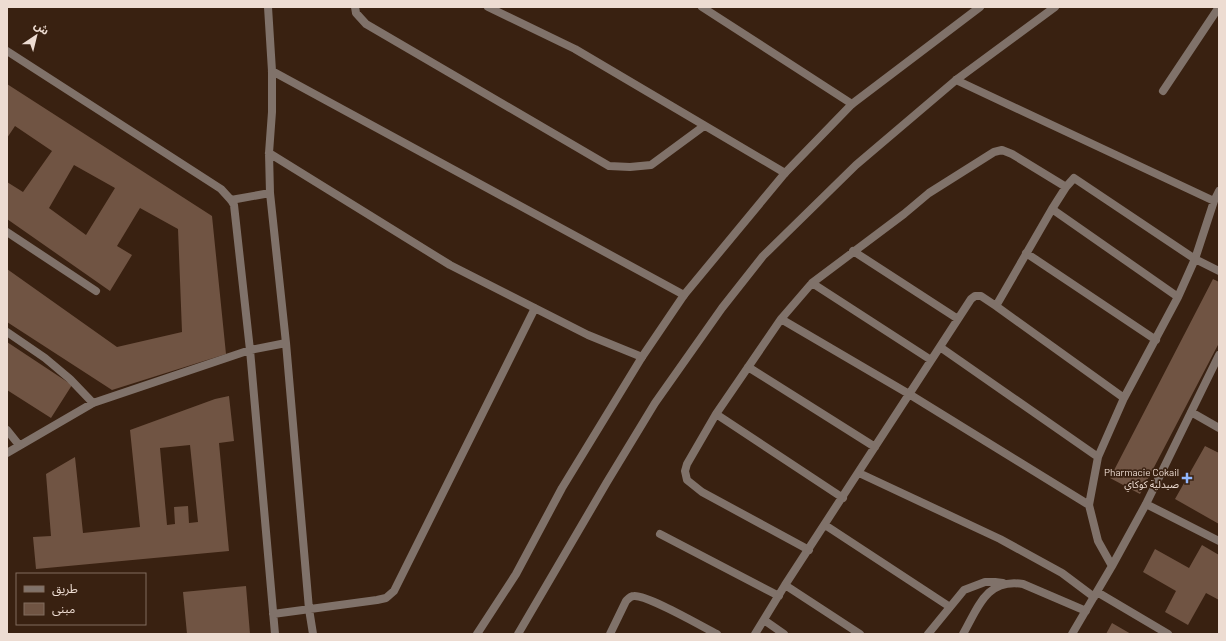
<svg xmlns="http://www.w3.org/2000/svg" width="1226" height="641" font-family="Barlow,'Noto Sans Arabic',sans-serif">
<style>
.building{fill:#705443;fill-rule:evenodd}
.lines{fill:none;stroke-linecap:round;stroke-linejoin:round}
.service{stroke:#80726a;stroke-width:8}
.minor{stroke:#80726a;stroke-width:8}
.tertiary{stroke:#80726a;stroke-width:8}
.poi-dot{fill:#92b7fd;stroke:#392111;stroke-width:1.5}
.labels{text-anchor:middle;stroke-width:3.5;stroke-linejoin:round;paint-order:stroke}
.poi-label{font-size:10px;fill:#eddcd2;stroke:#392111;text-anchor:end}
</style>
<rect width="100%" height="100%" fill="#392111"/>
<path class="building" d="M7 84 212 216 226 354 112 390 7 322V269L117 347 182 332 178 229 140 208 117 246 132 255 110 291 7 219V182L23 192 52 151 15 126 7 138ZM74 165 115 188 86 235 49 208Z
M1213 279 1219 282V343L1140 494 1110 478Z
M7 342 72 385 51 418 7 390Z
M229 396 234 441 219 443 229 551 36 569 33 537 51 536 46 474 75 457 83 533 140 527 130 430 215 399ZM190 445 198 522 189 523 188 506 174 507 175 524 167 525 160 448Z
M1205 446 1219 453V524L1175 499Z
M1202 545 1219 555V600L1206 593 1188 625 1165 612 1176 591 1143 572 1155 549 1189 568Z
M246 586 250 634H187L183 592Z
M1112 623 1131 634H1106Z"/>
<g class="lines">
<path class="service" d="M1163 91 1219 7"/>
<path class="minor" d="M355 7 356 13 366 24 609 166 630 167 651 165 704 126
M488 7 575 49 785 173
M702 7 852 104
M7 51 221 189 231 200 234 205 250 350 275 634
M272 71 684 295
M956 80 1214 201 1219 191
M269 153 450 265 588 335 642 357
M270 193 286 343 309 609 313 634
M231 200 270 193 269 153 272 112V71L268 7
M1052 209 1178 297
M7 232 96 291
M853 251 958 319
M1026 253 1156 340
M812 283 931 360
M996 306 1052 209 1066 187 1074 178 1195 259 1219 271
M781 319 909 394 1089 505
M7 332 45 358 70 379 93 403
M940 347 1098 457
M748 367 875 447
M1191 412 1219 428
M716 414 843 498
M7 430 19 445
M7 453 93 403 250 350 286 343
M859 473 1000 539 1062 573 1094 597
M1146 504 1219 541
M825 525 950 607
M660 534 779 596
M809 550 702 492 687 480 685 471 687 464 716 414 781 319 812 283 904 214 929 193 994 152 1002 150 1012 154 1066 187
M1112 566 1098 541 1089 505 1098 457 1124 398 1178 297 1195 259 1214 201
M785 585 860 634
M1097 592 1168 634
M273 614 377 600 386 598 394 591 535 308
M764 620 784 634
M610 634 626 601C628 599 630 596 634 596 648 595 701 626 717 634
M755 634 785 585 958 319 971 299 975 296H981L996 306 1124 398
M928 634 964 590 985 582H995L1003 583
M963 634C978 608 986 578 1023 584L1086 611
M1072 634 1112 566 1146 504 1219 355"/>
<path class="tertiary" d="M477 634 516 574 562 488 642 357 684 295 785 173 852 104 980 7
M518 634 607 482 655 403 722 308 763 256 856 165 956 80 1055 7"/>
</g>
<path class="poi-dot" d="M1185 472h4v4h4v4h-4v4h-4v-4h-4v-4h4z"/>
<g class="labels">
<g class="poi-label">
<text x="1179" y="476">Pharmacie Cokail<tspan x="1179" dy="12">صيدلية كوكاي</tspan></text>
</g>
</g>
<rect width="1226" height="641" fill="none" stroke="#eddcd2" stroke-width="16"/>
<rect x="16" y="573" width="130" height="52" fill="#392111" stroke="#816c5e"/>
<rect x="24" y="586" width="20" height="6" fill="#80726a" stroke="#816c5e"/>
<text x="52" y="593" font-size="12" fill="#eddcd2">طريق</text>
<rect x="24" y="603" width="20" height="12" fill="#705443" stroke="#816c5e"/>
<text x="52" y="613" font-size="12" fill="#eddcd2">مبنى</text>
<g transform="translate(36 36) rotate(35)" stroke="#392111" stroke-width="3" paint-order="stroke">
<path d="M0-3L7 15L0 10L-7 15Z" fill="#eddcd2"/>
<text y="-6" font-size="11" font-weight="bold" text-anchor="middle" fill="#eddcd2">ش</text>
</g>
</svg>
